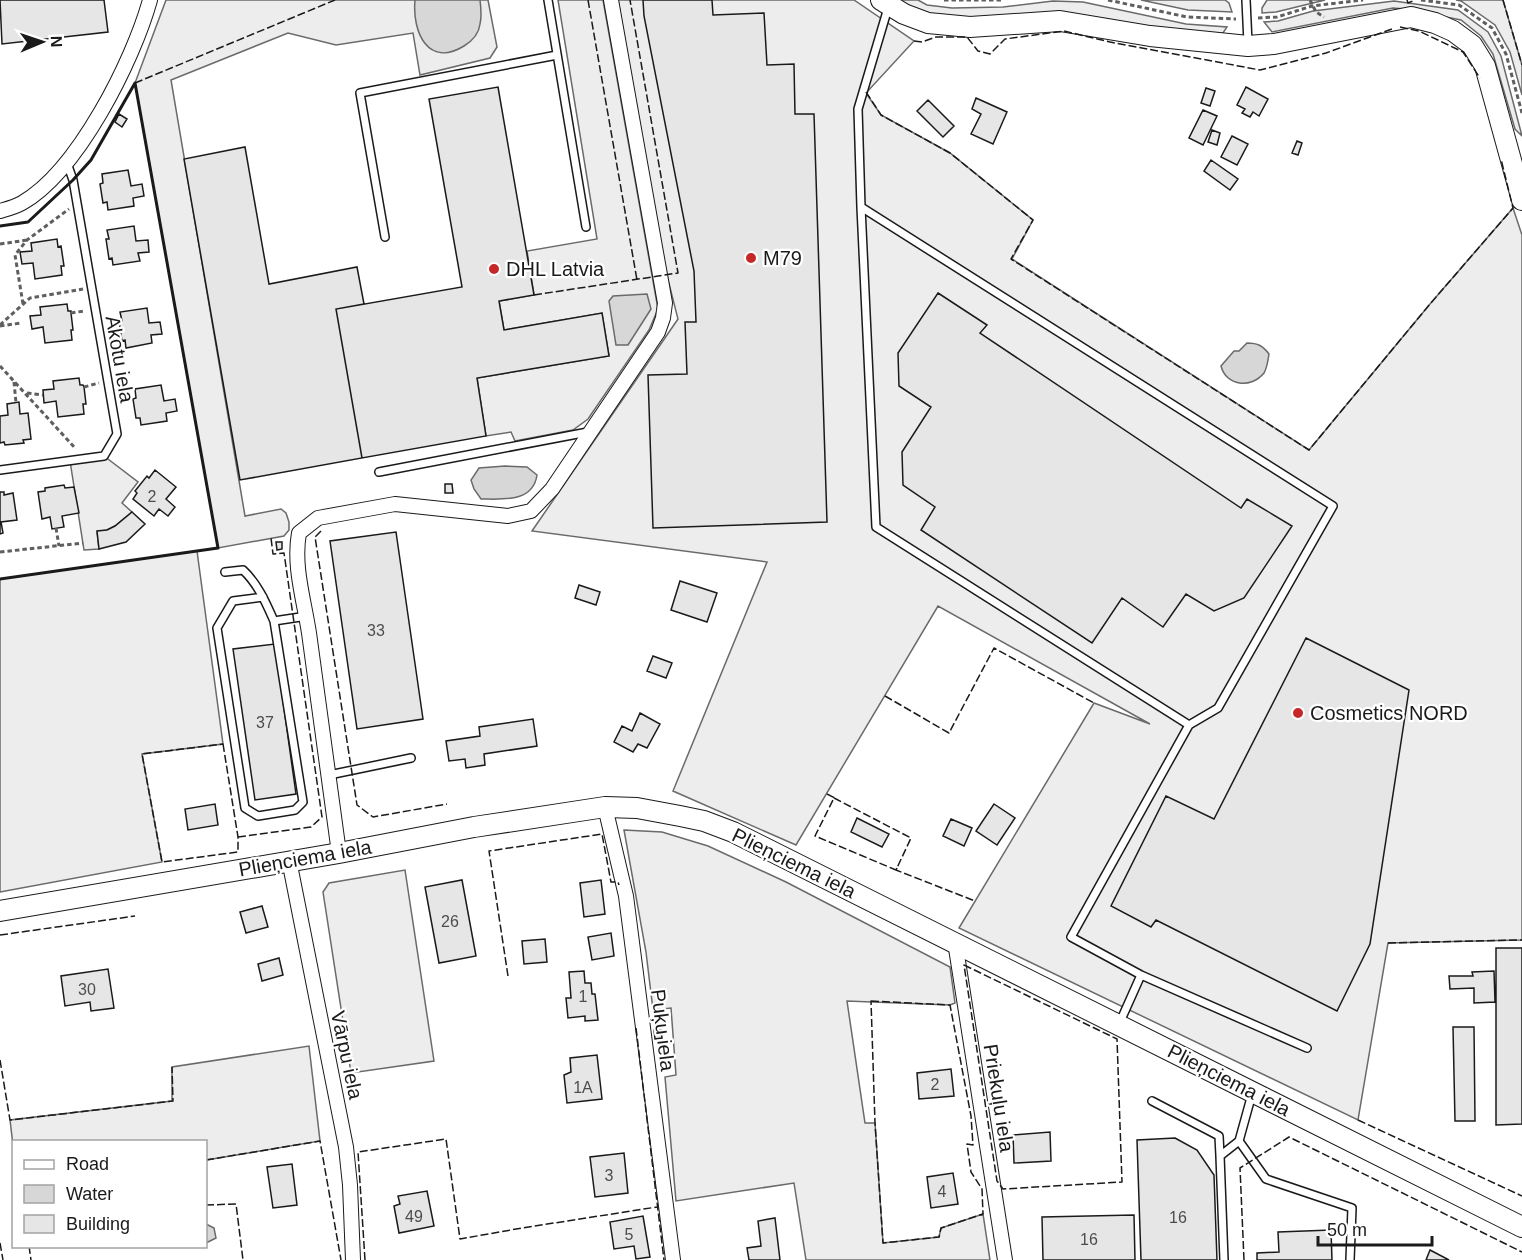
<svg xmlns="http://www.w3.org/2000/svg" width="1522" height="1260" font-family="Arial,sans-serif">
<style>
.built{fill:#ededed;stroke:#6a6a6a;stroke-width:1.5}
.water{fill:#d7d7d7;stroke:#6a6a6a;stroke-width:1.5}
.building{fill:#e6e6e6;stroke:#1a1a1a;stroke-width:1.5}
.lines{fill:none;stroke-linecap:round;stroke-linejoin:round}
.lane-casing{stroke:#1a1a1a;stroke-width:10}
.street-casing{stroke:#1a1a1a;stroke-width:16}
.secondary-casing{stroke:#1a1a1a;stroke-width:22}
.path{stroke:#5f5f5f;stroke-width:3;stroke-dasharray:4.5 3;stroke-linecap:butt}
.lane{stroke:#fff;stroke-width:7}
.street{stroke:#fff;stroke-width:14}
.secondary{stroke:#fff;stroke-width:20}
.fence{stroke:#1a1a1a;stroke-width:1.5;stroke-dasharray:8 3;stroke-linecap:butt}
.wall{stroke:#1a1a1a;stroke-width:3}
.poi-dot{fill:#c62828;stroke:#fff;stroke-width:2}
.labels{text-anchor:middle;stroke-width:4.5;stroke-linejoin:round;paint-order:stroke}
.number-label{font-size:16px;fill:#4d4d4d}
.poi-label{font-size:20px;fill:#1a1a1a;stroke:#fff;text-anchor:start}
.street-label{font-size:20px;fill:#1a1a1a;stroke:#fff}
</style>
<rect width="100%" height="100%" fill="#fff"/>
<path class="built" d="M166 0H488L497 47 490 58 420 75 413 33 336 45 288 33 171 80 245 516 281 509 286 513 289 522V530L284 536 218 548 135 83Z
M558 0H603L658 309 649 330 588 419 573 430 515 441 511 432 486 436 477 378 609 356 602 313 504 330 499 301 534 295 527 251 597 239Z
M618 0H854L914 41 866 93 881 115 950 153 1033 220 1012 259 1309 450 1430 304 1513 208 1522 235V940L1388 943 1358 1120 959 928 1094 703 1150 724 938 606 796 845 673 791 767 562 532 531 678 319 661 252Z
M894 0H918L927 5 952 8 1003 7 1053 1 1083 2 1186 24 1227 27 1221 36 988 20 934 18Z
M1141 0H1225L1229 3 1232 12 1188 10Z
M1267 0H1325L1276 12 1262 13V8Z
M1456 0H1503L1522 65V95L1510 52 1495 25 1461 1Z
M1394 1 1458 10 1488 32 1501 56 1522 136 1515 129 1493 54 1481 36 1461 20 1405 9 1393 8 1272 32 1264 22 1278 21 1313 11Z
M104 456 138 482 122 503 132 512 115 526 107 530 97 532 99 549 84 550 70 461Z
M197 551 223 744 142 754 162 862 0 892V579Z
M624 830 662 832 708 846 786 882 950 967 955 1003 950 1005 847 1001 865 1123H875L883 1243 939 1237 941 1228 983 1214 990 1260H806L794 1183 676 1201 665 1077 676 1075 671 1008 653 1010 646 952Z
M405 870 434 1061 351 1073 323 892 329 883Z
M309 1046 320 1141 206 1160V1142H14L13 1145 10 1120 172 1101V1067Z"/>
<path class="water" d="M415 0H480C481 8 482 16 480 24 479 34 472 41 464 46 428 68 412 32 415 0Z
M647 294 651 309 628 345H616L609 301 613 296Z
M1247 343C1258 343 1263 346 1269 354 1268 361 1267 368 1264 373 1251 389 1226 386 1221 366L1234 351H1239Z
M505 466 527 467 537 475C533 503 502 499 481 499L474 489 471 480 479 468Z
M206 1224 214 1228 216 1238 206 1243Z"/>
<path class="building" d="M0 0H104L108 32 2 44Z
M643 0H712L713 15 764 13 767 65 794 64 795 114H814L827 522 653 528 648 375 687 374 685 322H696L694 271 644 16Z
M498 87 534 295 499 301 504 330 602 313 609 356 477 378 486 436 362 458 336 309 462 287 429 99Z
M1246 87 1268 99 1259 116 1253 112 1250 117 1242 113 1245 109 1237 105Z
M1206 88 1215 91 1210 106 1201 103Z
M976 98 1007 112 993 144 971 134 981 114 972 109Z
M928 100 954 126 943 137 917 111Z
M1203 110 1217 116 1203 145 1189 138Z
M119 114 127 119 122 127 115 122Z
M1212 130 1220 133 1217 145 1208 142Z
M1232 136 1248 144 1237 165 1221 157Z
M1297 141 1302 143 1298 155 1292 153Z
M245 147 269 284 357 267 364 304 336 309 362 458 240 480 184 159Z
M1211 160 1238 179 1230 190 1204 171Z
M128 170 131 186 142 184 144 196 133 198 134 206 108 210 107 202 103 203 100 184 103 183 102 174Z
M134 226 136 241 148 240 149 252 138 253 140 261 113 265 112 258 109 259 106 239H109L107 230Z
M57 239 58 247 61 246 64 266H61L62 275 35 279 33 263 22 264 20 252 32 251 31 243Z
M938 293 987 325 980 333 1241 508 1247 499 1292 526 1244 598 1214 611 1186 594 1163 627 1122 598 1092 643 921 530 935 507 903 485 902 452 931 407 899 386 898 353Z
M67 304 68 311H71V313L73 330H71L72 340 45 343 43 327 32 329 30 316 41 315 40 307Z
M147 308 149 323 160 322 162 334 151 335 152 343 126 348 125 340 122 341 119 321H122L120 312Z
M79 378 80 385H83L84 387 86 404H83L84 414 58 417 56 401 44 403 43 390 54 389 53 381Z
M161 385 164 401 175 399 177 411 166 413 167 421 141 425 140 418H136L133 399 136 398 135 389Z
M19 402 20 414 28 413 31 439 23 440 24 443 5 445 4 442 0 443V416L8 415 7 404Z
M155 470 176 487 166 499 175 507 168 516 159 509 154 516 133 499 137 493 135 491 147 476 149 478Z
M445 484H452L453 493H445Z
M64 485 65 488 74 487 79 513 62 516 64 527 52 529 50 517 42 519 38 492 45 491V488Z
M0 492H4V495L13 493 17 520 1 522 3 533 0 534Z
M132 512 145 524 126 542 99 549 97 531 107 530 115 526Z
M396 532 423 719 357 729 330 541Z
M276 542H282V549L277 550Z
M680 581 717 593 707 622 671 610Z
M579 585 600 592 596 605 575 598Z
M1306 638 1409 690 1370 944 1337 1011 1156 920 1151 927 1111 906 1166 796 1214 819Z
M275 644 296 794 255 800 233 649Z
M653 656 672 663 666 678 647 671Z
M640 713 660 724 647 748 638 744 633 752 614 742 622 726 632 731Z
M533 719 537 746 484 754 485 765 466 768 465 759 449 761 446 741 480 736 479 727Z
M215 804 218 825 188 830 185 809Z
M994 804 1015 818 997 845 976 831Z
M857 818 889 834 882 847 851 832Z
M951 819 972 828 964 846 943 836Z
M462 880 476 956 439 963 425 887Z
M601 880 605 914 584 917 580 883Z
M262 906 268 927 246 933 240 912Z
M611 933 614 956 592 960 588 937Z
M545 939 547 962 524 964 522 941Z
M1496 948H1522V1124L1496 1125Z
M279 958 283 975 262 981 258 964Z
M108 969 114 1008 91 1011 90 1002 65 1006 61 976Z
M584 971 585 983H591L592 994H595L598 1020 585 1021V1016L568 1018 566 998H571L569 972Z
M1494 971 1495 1002 1474 1003V988L1450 989 1449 976H1473L1472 972Z
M1453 1027H1474L1475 1121H1455Z
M654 1030H661L662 1038 655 1039Z
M597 1055 602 1099 567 1103 564 1075 571 1072 570 1058Z
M951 1069 954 1096 919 1099 917 1073Z
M1050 1132 1051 1161 1014 1163 1013 1135Z
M1175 1138 1197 1150 1214 1175 1217 1260H1141L1137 1140Z
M624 1153 628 1193 595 1197 590 1157Z
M292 1164 297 1205 273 1208 267 1167Z
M953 1173 958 1204 931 1208 927 1177Z
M427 1191 434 1226 399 1233 394 1206 400 1204 398 1196Z
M1134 1215 1135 1260H1043L1042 1217Z
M643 1216 650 1257 636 1259 634 1246 614 1249 610 1222Z
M775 1218 780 1260H749L747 1248 761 1246 758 1221Z
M1331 1230 1332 1260H1257V1253L1279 1252 1278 1232Z
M1430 1250 1449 1260H1426Z"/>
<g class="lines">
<g class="lane-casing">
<path id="lane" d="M548 0 586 227
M1246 0 1248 43
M861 207 858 109 888 8
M385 237 360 93 557 55
M0 470 104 456 117 434 73 180 67 163
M379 472 588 432
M225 572 243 570C258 584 266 603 274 621L307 616
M263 597 233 601 217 628 245 808 258 816 295 810 303 802 274 621
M1189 725 876 527 861 207 1333 506 1218 708 1189 725 1071 937 1141 975 1307 1048
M329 775 411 758
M1120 1022 1141 975
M1252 1094 1239 1141 1266 1179 1352 1208 1350 1260
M1152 1101 1219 1136 1220 1156 1239 1141
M1220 1156 1224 1260"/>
</g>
<g class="street-casing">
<path id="street" d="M0 211C7 209 15 207 22 203 78 171 133 61 150 0
M605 807 626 896 673 1260
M339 853C329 780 319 706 309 633 304 600 293 566 299 533L318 518 395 504 508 516 531 511 552 489 658 332 663 318 665 303 611 0
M289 860 346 1147 350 1185 353 1260
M955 942 1005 1260"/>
</g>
<g class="secondary-casing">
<path id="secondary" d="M881 0 904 14 928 23 970 27 1060 21 1150 36 1248 46 1274 44 1411 17 1435 23 1453 31 1472 45 1485 66 1522 200
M0 911 339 853 474 827 605 807 637 808 680 816 704 821 733 832 1522 1227"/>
</g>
<path class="path" d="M944 0H1003
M1108 0 1187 17 1236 19
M1310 0 1316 12 1324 17
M1421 0 1459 5 1492 28 1506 54 1522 113
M1258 18 1277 17 1312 6 1363 0
M0 244 27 240
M23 304 15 255 27 240 69 209
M71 313 84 311
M0 325 30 298 83 289
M0 326 21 323
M0 366 76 449
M14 382 16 403
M84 387 99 383
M27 393 43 395
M56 528 59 546
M0 552 83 543"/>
<use href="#lane" class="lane"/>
<use href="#street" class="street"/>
<use href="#secondary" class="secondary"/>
<path class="fence" d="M588 0 637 280
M1407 0 1408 3 1415 0
M1503 0 1522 65
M1400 27 1419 31 1463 52 1480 78
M914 41 922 42 936 37H967L978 51 990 54 1005 39 1064 31 1110 42 1260 70 1326 53 1392 29
M135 83 335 0
M866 92 881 115 950 153 1033 220 1011 259 1309 450 1430 304 1513 208 1501 159
M534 295 678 273 630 0
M321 531 315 537 357 805 373 817 447 804
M885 696 949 733 994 648 1094 703
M223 744 238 837V852L162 862 142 754Z
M827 794 837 799
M834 798 911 838 896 870 815 836Z
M238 837 311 827 322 817 284 553 273 554 271 538
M897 868 896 870 975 901
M0 935 135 916
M1388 943 1522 940
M964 965 1117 1039 1122 1182 1003 1189 997 1181Z
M508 976 489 851 602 834 611 882H618L619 885
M871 1001 950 1005 971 1116 973 1145 967 1144 971 1172 982 1189 983 1214 941 1228 939 1237 883 1243 875 1123Z
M636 1028 664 1260
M0 1060 10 1120 173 1101 172 1067
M1358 1120 1522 1196
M206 1160 320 1141 341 1260
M206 1205 236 1204 243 1260
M0 1243 3 1260
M29 1246 31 1260
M365 1260 358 1152 446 1139 460 1239 522 1228 657 1207
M1244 1260 1240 1168 1289 1137 1522 1252"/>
<path class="wall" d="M0 226 28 222 73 180 91 160 135 83
M0 579 218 548 135 83"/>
</g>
<g class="poi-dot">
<circle cx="751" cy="258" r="6"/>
<circle cx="494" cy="269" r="6"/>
<circle cx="1298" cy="713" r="6"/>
</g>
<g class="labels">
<g class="number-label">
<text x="152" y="502">2</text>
<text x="376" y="636">33</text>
<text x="265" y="728">37</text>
<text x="450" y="927">26</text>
<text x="87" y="995">30</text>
<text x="583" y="1002">1</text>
<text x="935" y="1090">2</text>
<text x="583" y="1093">1A</text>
<text x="609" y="1181">3</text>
<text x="942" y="1197">4</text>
<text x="414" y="1222">49</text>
<text x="1178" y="1223">16</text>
<text x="629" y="1240">5</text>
<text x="1089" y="1245">16</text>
</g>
<g class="poi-label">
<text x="763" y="265">M79</text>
<text x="506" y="276">DHL Latvia</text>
<text x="1310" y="720">Cosmetics NORD</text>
</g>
<g class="street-label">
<text transform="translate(120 359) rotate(80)" y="7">Akotu iela</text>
<text transform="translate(305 858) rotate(-10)" y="7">Plieņciema iela</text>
<text transform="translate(794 863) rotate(26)" y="7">Plieņciema iela</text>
<text transform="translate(663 1030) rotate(83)" y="7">Puķu iela</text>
<text transform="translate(347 1055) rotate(78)" y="7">Vārpu iela</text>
<text transform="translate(1229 1080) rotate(27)" y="7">Plieņciema iela</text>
<text transform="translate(999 1098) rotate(81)" y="7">Priekuļu iela</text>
</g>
</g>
<rect x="12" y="1140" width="195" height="108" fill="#ffffff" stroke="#a3a3a3" stroke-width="1.5"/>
<rect x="24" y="1160" width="30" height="9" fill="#ffffff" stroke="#a3a3a3" stroke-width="1.5"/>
<text x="66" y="1170" font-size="18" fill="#1a1a1a">Road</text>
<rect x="24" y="1185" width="30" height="18" fill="#d7d7d7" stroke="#a3a3a3" stroke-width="1.5"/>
<text x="66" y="1200" font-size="18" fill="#1a1a1a">Water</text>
<rect x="24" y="1215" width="30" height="18" fill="#e6e6e6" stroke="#a3a3a3" stroke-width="1.5"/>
<text x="66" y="1230" font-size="18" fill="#1a1a1a">Building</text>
<g transform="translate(42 42) rotate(88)" stroke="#ffffff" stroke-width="4.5" paint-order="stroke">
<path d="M0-4.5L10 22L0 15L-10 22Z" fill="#1a1a1a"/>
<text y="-9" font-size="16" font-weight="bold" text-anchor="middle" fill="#1a1a1a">N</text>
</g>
<path d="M1318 1236v9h114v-9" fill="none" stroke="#1a1a1a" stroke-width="3"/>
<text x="1327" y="1236" font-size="18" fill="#1a1a1a" stroke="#ffffff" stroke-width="4.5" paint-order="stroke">50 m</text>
</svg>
